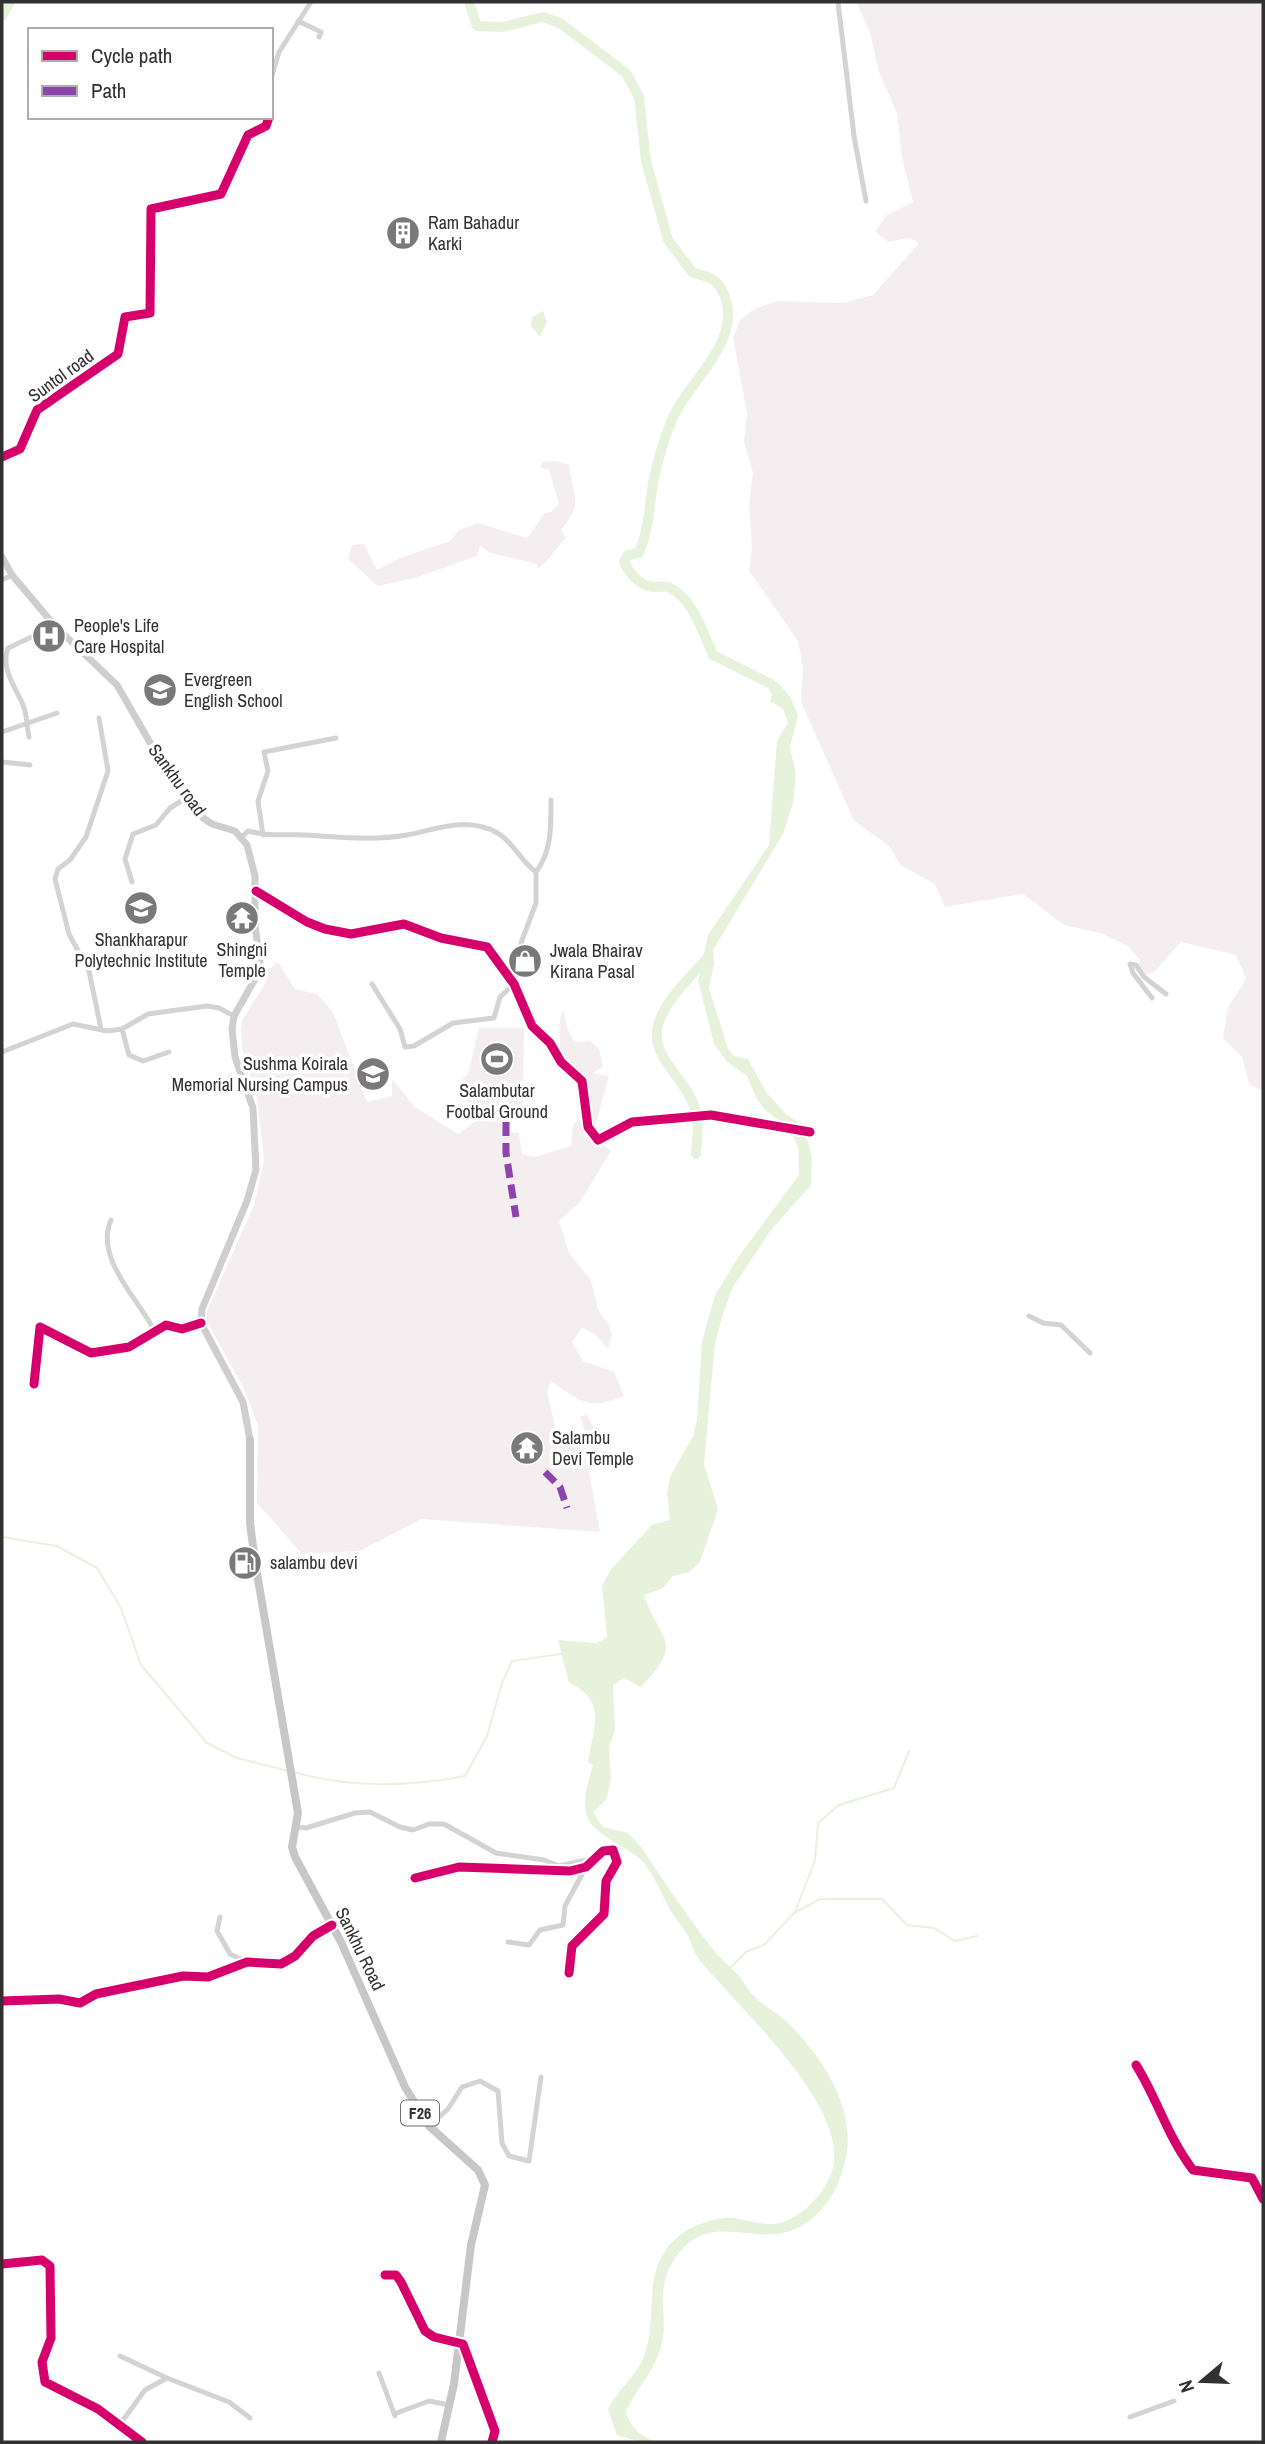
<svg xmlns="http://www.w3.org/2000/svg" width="1265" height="2444" font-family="'Archivo Narrow',sans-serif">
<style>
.green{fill:#f5eef1}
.water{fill:#e7f2dc}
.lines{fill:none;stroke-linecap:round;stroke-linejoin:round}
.stream{stroke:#e7f2dc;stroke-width:2}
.river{stroke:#e7f2dc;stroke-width:10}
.street{stroke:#d3d3d3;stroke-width:5}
.secondary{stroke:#cecece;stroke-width:7}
.primary{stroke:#c7c7c7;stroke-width:8}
.quiet{stroke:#8e44ad;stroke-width:7;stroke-dasharray:14 7;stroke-linecap:butt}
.cycleway-casing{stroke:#fff;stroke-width:13}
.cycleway{stroke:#d6006c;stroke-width:9}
.labels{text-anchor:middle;stroke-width:7;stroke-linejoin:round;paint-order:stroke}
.shield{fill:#fff;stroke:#6f6f6f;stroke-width:2}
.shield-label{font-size:16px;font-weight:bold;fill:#313131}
.poi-label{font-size:18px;fill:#313131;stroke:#fff;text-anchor:start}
.street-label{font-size:18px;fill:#313131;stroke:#fff}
</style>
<rect width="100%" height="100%" fill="#fff"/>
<path class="green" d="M856 2H1263V1091L1249 1084 1242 1057 1223 1038 1228 1007 1246 979 1236 955 1181 942 1155 971 1146 975 1139 964 1140 960 1128 946 1100 933 1064 925 1023 894 945 907 935 884 900 865 889 846 854 821 801 702 803 668 798 641 749 571 752 547 749 505 753 473 744 442 747 413 733 338 740 320 754 309 777 301 843 303 873 295 919 243 909 238 888 242 875 231 887 215 913 202 902 158 897 113 879 72 870 32Z
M556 461 569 465C573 498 584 502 561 530L566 538C555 548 550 561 537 569V564L490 553 480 546 477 556 415 578 378 586 348 559 352 545 364 544 377 570 400 558 450 541 459 530 478 523 527 538 545 513 551 512 559 504 549 470 540 467 543 462Z
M278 962 295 989 317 994 333 1012 367 1102 392 1096V1079L415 1107 458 1134 484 1115 502 1118 508 1132 519 1133 522 1154 535 1157 571 1146 573 1125 589 1111 584 1078 560 1050V1018L564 1010 567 1028 575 1042 590 1041 599 1049 603 1067 593 1073 609 1076 592 1137 611 1151 580 1202 559 1221 569 1253 591 1280 598 1310 609 1325 612 1335 608 1349 596 1335 582 1328 572 1342 583 1361 614 1372 624 1396C589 1410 581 1403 551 1381L547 1391 557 1435 576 1442 588 1441 580 1416 587 1415 595 1430 598 1448 587 1461 600 1532 422 1519 359 1551 302 1554 257 1503 258 1426 244 1389 206 1320 207 1311 254 1205 264 1160 257 1098 242 1049 241 1030 242 1020 265 984 268 970Z
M479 1028H524L523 1099 521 1111C504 1119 474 1111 461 1096L463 1078 468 1074Z"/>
<path class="water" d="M543 311 547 322 540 337 531 326 532 317Z
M777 681 791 698 798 716 790 747 796 774 793 803 783 834 713 950 714 964 709 988 728 1049 734 1056 748 1059 766 1092 785 1113 803 1126 812 1156 811 1185 771 1230 733 1287 723 1314 715 1344 704 1464 718 1509 700 1562 689 1572 673 1576 663 1588 644 1595C660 1642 686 1641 641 1687L624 1678 613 1685 615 1730 609 1747 611 1780 606 1800 593 1812 603 1827 628 1833 642 1848C665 1883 689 1919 715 1952 723 1961 733 1969 741 1978 746 1985 750 1993 757 1999 766 2007 777 2013 786 2021 823 2057 860 2112 844 2166 837 2191 826 2210 803 2225 757 2253 710 2204 674 2260 653 2293 670 2317 661 2347 654 2372 636 2389 626 2412 630 2428 645 2441 661 2442H641L617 2435 608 2410C617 2389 638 2376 645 2353 659 2312 639 2268 680 2235 692 2225 719 2216 735 2218 746 2220 759 2224 771 2224 797 2224 825 2194 832 2171 852 2107 734 2004 698 1958 693 1951 691 1942 687 1934 681 1925 674 1917 669 1908 660 1891 655 1877 643 1862 628 1846 593 1835 587 1816 582 1797 588 1783 593 1765L588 1762C593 1728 608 1700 569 1683L558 1640 597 1643 607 1637 602 1586 611 1569 653 1524 670 1520 667 1493 670 1477 693 1436 697 1420 702 1341 715 1295 739 1256 799 1175 798 1147 793 1136 788 1135 784 1125 764 1109 755 1095 747 1076 727 1062 714 1044 698 981 708 935 769 845 777 741 788 723 783 709 770 701Z"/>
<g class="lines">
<path class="stream" d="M2 1537 57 1546 97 1568 121 1608 141 1665 207 1743 237 1758 288 1771
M294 1772C348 1788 410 1787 465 1776L487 1736 502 1683 512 1661 561 1654
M795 1912 815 1860 818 1823 839 1805 894 1788 909 1751
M731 1967 747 1951 764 1945 794 1913 820 1899H882L907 1925 934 1928 955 1941 977 1936"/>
<path class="river" d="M469 2 477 26 503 27 543 17 560 23 626 73 639 97 646 161 668 240 693 273C708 276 716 278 723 292 746 341 686 382 671 422 664 439 654 472 652 490 649 513 648 531 639 553L628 555 624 562C629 573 639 585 652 587 657 587 664 586 668 587 693 597 703 633 713 655L771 684 781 698
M2 16 10 2
M696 1154C697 1137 700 1122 694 1106 686 1079 649 1056 658 1025 666 998 691 977 709 956"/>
<path class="street" d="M838 2 854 136 866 201
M298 21 321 32 319 37
M271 79 279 52 311 2
M2 457 20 449 37 410 118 354 125 317 150 313 151 209 221 194 248 135 266 126 269 117
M2 580 12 575
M99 718 108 771 86 837 70 860 58 869 55 879 69 934 89 971 101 1029
M2 732 57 713
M29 737C27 727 27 714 23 705 16 688 0 668 8 648L55 626
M2 762 30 765
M263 835 258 801 268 771 264 752 336 738
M242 837 248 831C273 837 282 834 306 835 340 837 373 841 407 835 434 830 458 819 486 828 511 835 517 858 536 872V903L521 943 514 984 500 997 494 1018 453 1023 414 1046 405 1047 400 1029 372 984
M536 872C552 851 551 825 551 800
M132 882 125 859 133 834 156 825 170 808 188 797
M256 891 307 922 325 929 351 934 404 924 441 938 487 947 514 984 532 1026 550 1043 561 1062 582 1081 588 1127 598 1140 632 1122 711 1115 810 1132
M1152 998 1133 973 1130 964 1136 965 1144 977 1166 994
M122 1029 129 1055 143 1061 169 1052
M2 1052 73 1024 107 1031 122 1029 148 1014 207 1006 219 1008 234 1016
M111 1220C94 1258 139 1300 154 1330
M1029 1316 1043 1323 1061 1325 1090 1353
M34 1384 40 1327 91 1353 129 1347 166 1325 182 1329 201 1323
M297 1827 306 1828 355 1813 370 1812 400 1827 413 1830 429 1824H444L496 1853 544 1860 559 1866 591 1859
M415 1878 459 1867 570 1871 586 1867 603 1851 613 1850 617 1862 606 1881 604 1914 572 1946 569 1973
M220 1917 217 1931 230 1954 247 1962
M508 1942 529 1945 540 1930 563 1925 565 1906 586 1867
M2 2001 59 1999 80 2003 96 1994 183 1976 208 1977 247 1962 281 1964 295 1956 313 1936 332 1925
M1136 2065C1158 2100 1167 2136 1193 2170L1252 2178 1263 2199
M429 2126 448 2109 462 2087 480 2081 498 2091 502 2143 509 2156 529 2161 541 2077
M385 2275H396L401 2282 425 2331 434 2337 463 2344 495 2431 492 2442
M120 2356 167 2378
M379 2373 395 2416
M394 2414 429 2401 449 2405
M1130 2417 1174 2401
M118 2427 145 2390 167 2378 229 2402 250 2418"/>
<path class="secondary" d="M2 557 12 575 55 626 117 685 160 760 203 818 212 824 235 831 247 845 255 876V926L260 962 255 979 234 1016 232 1029 235 1057 253 1108 256 1170 247 1201 202 1309 201 1323 243 1402 250 1440
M2 2264 42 2260 50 2266 51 2338 42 2362 45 2382 98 2409 142 2442"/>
<path class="primary" d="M250 1440V1523L255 1562 298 1813 292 1847 295 1857 341 1942 405 2087 429 2126 478 2170 485 2185 471 2245 454 2384 441 2442"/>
<path class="quiet" d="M506 1122V1153L516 1217
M545 1472 560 1487 567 1508"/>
<g class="cycleway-casing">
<path id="cycleway" d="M2 457 20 449 37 410 118 354 125 317 150 313 151 209 221 194 248 135 266 126 269 117
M256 891 307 922 325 929 351 934 404 924 441 938 487 947 514 984 532 1026 550 1043 561 1062 582 1081 588 1127 598 1140 632 1122 711 1115 810 1132
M34 1384 40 1327 91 1353 129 1347 166 1325 182 1329 201 1323
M415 1878 459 1867 570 1871 586 1867 603 1851 613 1850 617 1862 606 1881 604 1914 572 1946 569 1973
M2 2001 59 1999 80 2003 96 1994 183 1976 208 1977 247 1962 281 1964 295 1956 313 1936 332 1925
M1136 2065C1158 2100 1167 2136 1193 2170L1252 2178 1263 2199
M2 2264 42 2260 50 2266 51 2338 42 2362 45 2382 98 2409 142 2442
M385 2275H396L401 2282 425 2331 434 2337 463 2344 495 2431 492 2442"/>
</g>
<use href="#cycleway" class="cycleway"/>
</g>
<defs>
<g id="building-disc" transform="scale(1.75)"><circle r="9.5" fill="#797979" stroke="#fff"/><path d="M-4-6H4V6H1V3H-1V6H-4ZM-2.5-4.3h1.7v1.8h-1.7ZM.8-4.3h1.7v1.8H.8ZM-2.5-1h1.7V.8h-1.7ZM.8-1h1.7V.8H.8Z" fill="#fff"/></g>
<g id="hospital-disc" transform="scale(1.75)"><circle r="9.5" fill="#797979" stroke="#fff"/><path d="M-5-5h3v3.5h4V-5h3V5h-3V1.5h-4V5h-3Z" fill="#fff"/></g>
<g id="school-disc" transform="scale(1.75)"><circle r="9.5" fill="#797979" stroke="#fff"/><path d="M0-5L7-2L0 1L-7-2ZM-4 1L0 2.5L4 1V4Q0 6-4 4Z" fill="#fff"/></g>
<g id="university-disc" transform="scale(1.75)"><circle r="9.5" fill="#797979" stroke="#fff"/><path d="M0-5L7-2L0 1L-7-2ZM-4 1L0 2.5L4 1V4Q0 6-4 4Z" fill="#fff"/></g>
<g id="temple-disc" transform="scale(1.75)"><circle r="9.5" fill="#797979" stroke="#fff"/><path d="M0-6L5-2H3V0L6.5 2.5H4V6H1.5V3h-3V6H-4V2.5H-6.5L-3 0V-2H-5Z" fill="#fff"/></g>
<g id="shop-disc" transform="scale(1.75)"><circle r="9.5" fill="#797979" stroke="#fff"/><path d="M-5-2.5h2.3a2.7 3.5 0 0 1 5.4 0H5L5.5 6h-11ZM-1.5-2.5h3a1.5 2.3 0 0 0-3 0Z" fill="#fff"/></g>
<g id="stadium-disc" transform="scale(1.75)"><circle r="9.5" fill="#797979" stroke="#fff"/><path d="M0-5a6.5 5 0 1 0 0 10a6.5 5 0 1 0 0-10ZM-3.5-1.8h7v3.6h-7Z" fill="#fff"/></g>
<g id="fuel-disc" transform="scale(1.75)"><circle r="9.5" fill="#797979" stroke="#fff"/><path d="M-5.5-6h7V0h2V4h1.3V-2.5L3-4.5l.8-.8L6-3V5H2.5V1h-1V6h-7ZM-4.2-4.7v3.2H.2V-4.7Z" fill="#fff"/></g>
</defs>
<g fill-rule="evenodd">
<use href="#building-disc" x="403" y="233"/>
<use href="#hospital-disc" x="49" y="636"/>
<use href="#school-disc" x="160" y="690"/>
<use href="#university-disc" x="141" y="908"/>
<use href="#temple-disc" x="242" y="918"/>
<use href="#shop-disc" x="525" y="961"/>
<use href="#stadium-disc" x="497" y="1059"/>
<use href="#university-disc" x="373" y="1074"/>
<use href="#temple-disc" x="527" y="1448"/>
<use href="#fuel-disc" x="245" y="1563"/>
</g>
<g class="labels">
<rect class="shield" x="401" y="2100.5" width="38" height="25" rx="5"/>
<g class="shield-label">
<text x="420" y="2119">F26</text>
</g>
<g class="poi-label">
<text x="428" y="229">Ram Bahadur<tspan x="428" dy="21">Karki</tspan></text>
<text x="74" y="632">People's Life<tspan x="74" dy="21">Care Hospital</tspan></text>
<text x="184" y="686">Evergreen<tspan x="184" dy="21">English School</tspan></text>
<text x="141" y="946" text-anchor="middle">Shankharapur<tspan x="141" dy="21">Polytechnic Institute</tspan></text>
<text x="242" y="956" text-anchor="middle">Shingni<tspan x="242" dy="21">Temple</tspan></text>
<text x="550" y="957">Jwala Bhairav<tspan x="550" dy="21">Kirana Pasal</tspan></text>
<text x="348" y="1070" text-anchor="end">Sushma Koirala<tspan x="348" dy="21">Memorial Nursing Campus</tspan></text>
<text x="497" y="1097" text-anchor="middle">Salambutar<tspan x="497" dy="21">Footbal Ground</tspan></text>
<text x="552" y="1444">Salambu<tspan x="552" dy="21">Devi Temple</tspan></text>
<text x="270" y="1569">salambu devi</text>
</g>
<g class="street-label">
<text transform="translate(61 376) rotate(-36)" y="6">Suntol road</text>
<text transform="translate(177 780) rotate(54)" y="6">Sankhu road</text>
<text transform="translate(360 1949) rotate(64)" y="6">Sankhu Road</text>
</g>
</g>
<rect width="1265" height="2444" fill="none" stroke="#313131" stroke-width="7"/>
<rect x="28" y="28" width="245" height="91" fill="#ffffff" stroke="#adadad" stroke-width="2"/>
<rect x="42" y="51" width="35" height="10" fill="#d6006c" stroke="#adadad" stroke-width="2"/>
<text x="91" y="63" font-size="21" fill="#313131">Cycle path</text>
<rect x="42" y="86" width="35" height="10" fill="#8e44ad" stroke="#adadad" stroke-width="2"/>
<text x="91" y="98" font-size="21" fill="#313131">Path</text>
<g transform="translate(1202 2381) rotate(251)" stroke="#ffffff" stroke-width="5" paint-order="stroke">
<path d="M0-5L12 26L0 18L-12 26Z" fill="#313131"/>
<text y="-10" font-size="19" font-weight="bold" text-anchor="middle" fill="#313131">N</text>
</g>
</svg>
